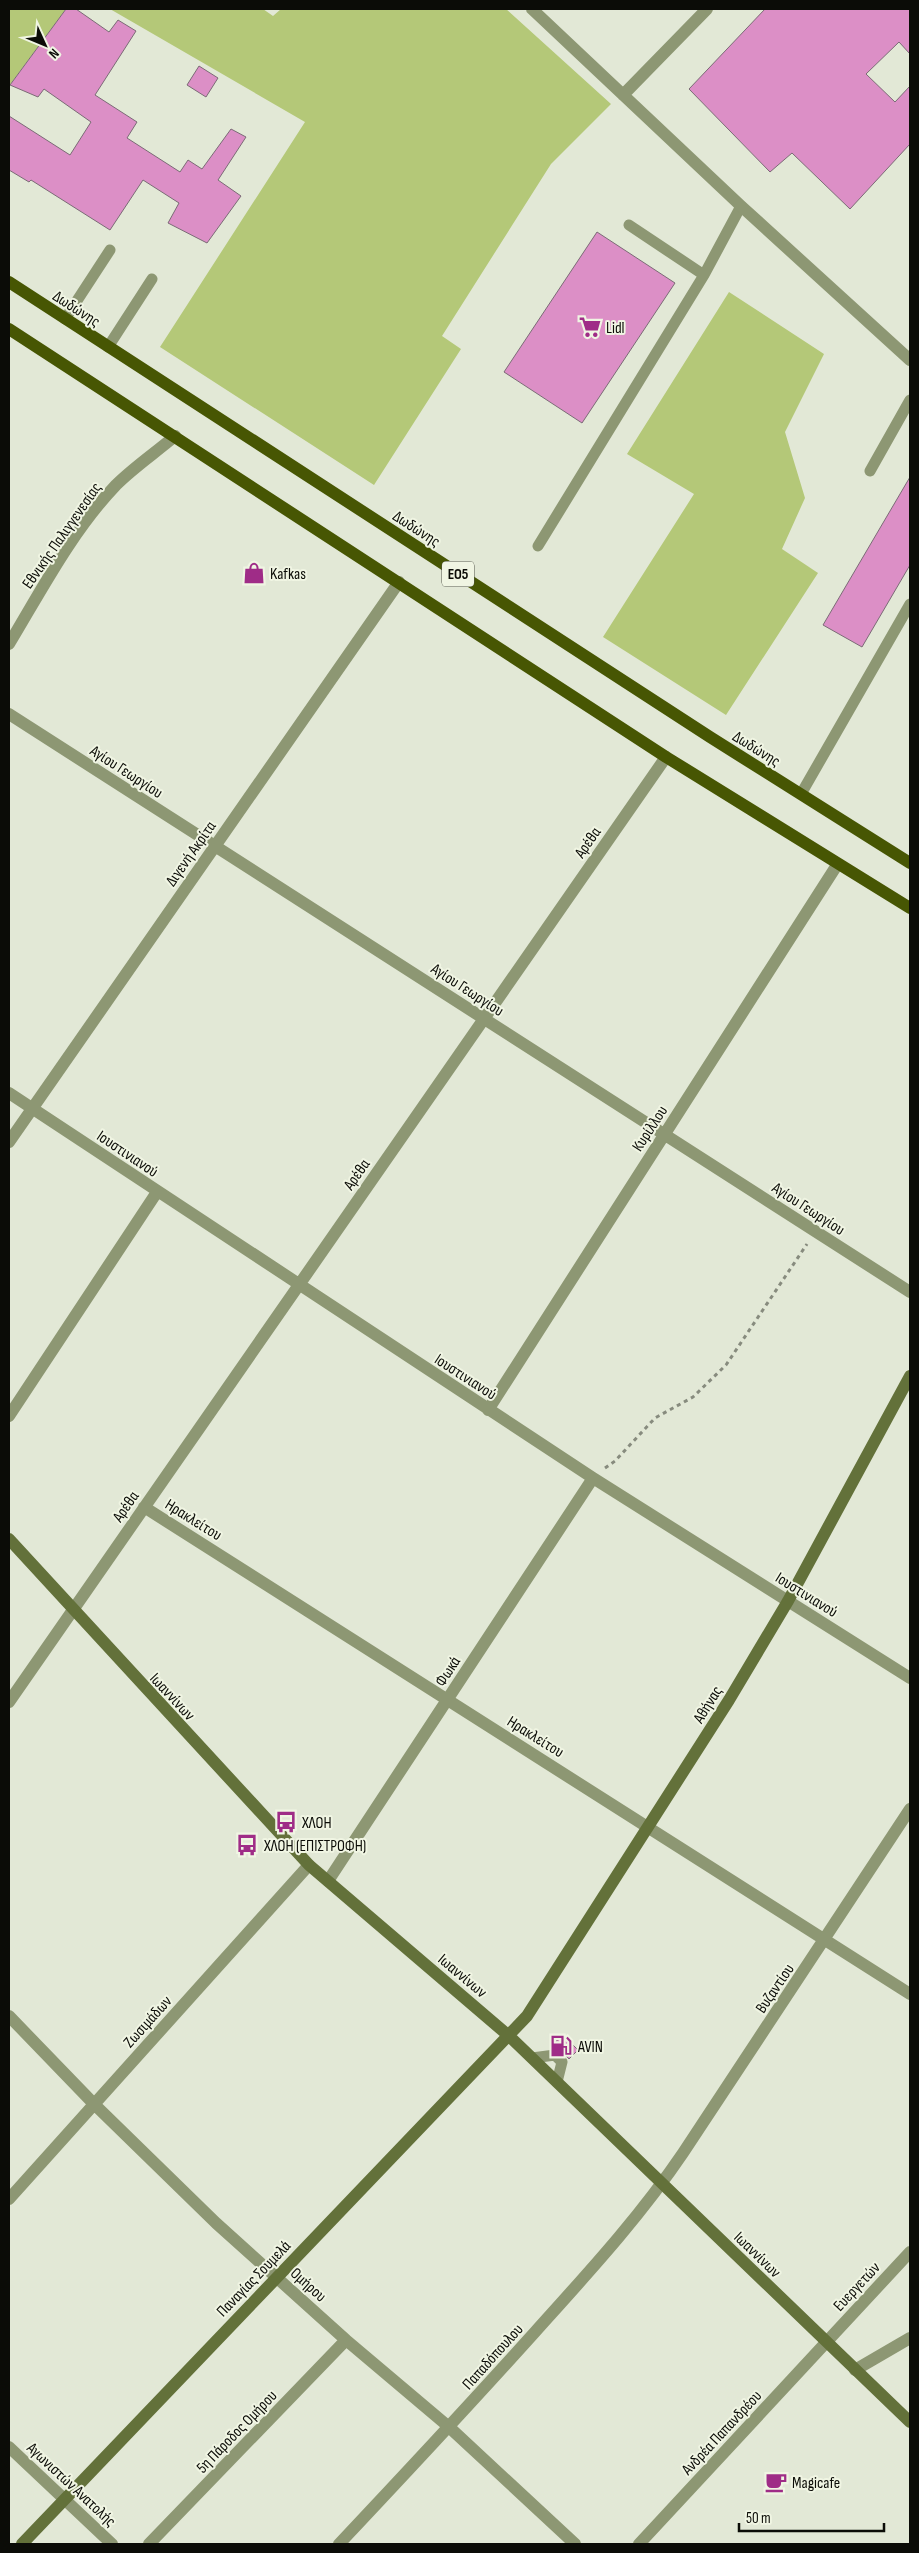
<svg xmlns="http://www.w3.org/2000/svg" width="919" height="2553" font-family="'Sofia Sans Condensed',sans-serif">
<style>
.green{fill:#b4c878}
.building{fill:#dc8fc6;stroke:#7b6b76}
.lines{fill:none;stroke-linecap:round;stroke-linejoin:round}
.path{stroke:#878b7e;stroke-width:3;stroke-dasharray:4 4;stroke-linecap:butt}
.lane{stroke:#8d9773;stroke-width:11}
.street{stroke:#8d9773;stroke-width:12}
.secondary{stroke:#63713a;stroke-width:12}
.primary{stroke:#475603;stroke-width:12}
.labels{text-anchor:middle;stroke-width:4;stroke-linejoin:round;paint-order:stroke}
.shield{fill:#f0f5e3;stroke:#505249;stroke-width:1}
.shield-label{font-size:15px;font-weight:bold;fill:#0b0c07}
.street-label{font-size:16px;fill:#0b0c07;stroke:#f0f5e3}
.poi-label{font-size:16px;fill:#0b0c07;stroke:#f0f5e3;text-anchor:start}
</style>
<rect width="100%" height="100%" fill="#e2e8d6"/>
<path class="green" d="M9 9H66L9 86Z
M110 9H263L273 16 281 9H506L611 104 551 164 442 336 461 349 374 485 160 347 305 122Z
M729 292 824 354 785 432 805 498 782 549 818 573 726 715 603 637 694 494 627 454Z"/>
<path class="building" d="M66 9H76L109 32 118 20 136 31 95 95 137 122 127 138 180 172 188 160 202 169 231 129 246 137 218 180 241 196 207 243 168 223 179 203 143 180 110 230 31 180 29 182 9 170V116L70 155 91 122 44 89 38 97 10 85Z
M765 9H910V54L899 42 866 74 895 102 910 86V144L850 209 792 153 770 172 689 89Z
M199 66 218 78 206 97 187 85Z
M597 232 675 283 582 423 504 372Z
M910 477V565L862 647 823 625Z
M563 2035 578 2050 569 2059 560 2049 551 2046Z"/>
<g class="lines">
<path class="path" d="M605 1468 615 1461 655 1418 693 1397 726 1365 807 1244"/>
<path class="lane" d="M629 225 704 275
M65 319 110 250
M108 347 152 279
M870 471 910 400
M538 546 704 275 741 206
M801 794 910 604
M532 2058 555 2055 562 2062 557 2082"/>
<path class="street" d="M532 9 741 206 910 360
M623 95 707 9
M9 644C41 591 72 531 116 485 134 467 155 453 175 436
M9 714 910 1292
M9 1093 593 1478 910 1678
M9 1142 399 582
M488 1410 837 865
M9 1416 157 1192
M144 1507 910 1994
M9 1702 666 757
M328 1881 593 1478
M9 2016 94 2104 216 2223 346 2340 449 2427 575 2544
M9 2199 309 1865
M855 2370 910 2338
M9 2447 112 2544
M149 2544 346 2340
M339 2544C405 2474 471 2403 535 2332 587 2274 639 2218 683 2153L910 1809
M639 2544 910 2252"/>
<path class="secondary" d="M9 1539 309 1865 509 2036 910 2422
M22 2544 527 2016 729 1700 788 1601 910 1376"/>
<path class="primary" d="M9 282 710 737 910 863
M9 329 666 757 910 908"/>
</g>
<defs>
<g id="supermarket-bare" transform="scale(1.725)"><path d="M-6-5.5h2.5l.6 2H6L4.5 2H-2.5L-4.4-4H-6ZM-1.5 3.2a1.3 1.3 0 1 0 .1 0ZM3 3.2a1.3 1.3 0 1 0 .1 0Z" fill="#9f2c87" stroke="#f0f5e3" stroke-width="2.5" paint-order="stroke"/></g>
<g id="shop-bare" transform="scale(1.725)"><path d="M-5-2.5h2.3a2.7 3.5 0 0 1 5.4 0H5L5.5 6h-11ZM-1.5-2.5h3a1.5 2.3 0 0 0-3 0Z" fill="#9f2c87" stroke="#f0f5e3" stroke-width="2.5" paint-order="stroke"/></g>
<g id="bus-bare" transform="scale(1.725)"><path d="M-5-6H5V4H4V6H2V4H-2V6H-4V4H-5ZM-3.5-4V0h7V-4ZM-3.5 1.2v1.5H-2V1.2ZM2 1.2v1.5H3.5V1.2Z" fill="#9f2c87" stroke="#f0f5e3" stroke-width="2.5" paint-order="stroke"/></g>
<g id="fuel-bare" transform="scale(1.725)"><path d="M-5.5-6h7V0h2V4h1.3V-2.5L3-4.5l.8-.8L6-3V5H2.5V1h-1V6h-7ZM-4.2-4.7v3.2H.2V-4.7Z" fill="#9f2c87" stroke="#f0f5e3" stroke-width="2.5" paint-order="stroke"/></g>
<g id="cafe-bare" transform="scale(1.725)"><path d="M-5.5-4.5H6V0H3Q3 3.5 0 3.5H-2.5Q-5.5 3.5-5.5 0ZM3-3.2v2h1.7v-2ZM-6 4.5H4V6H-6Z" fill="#9f2c87" stroke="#f0f5e3" stroke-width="2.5" paint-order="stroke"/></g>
</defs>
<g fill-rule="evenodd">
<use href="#supermarket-bare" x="590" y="327"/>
<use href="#shop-bare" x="254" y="573"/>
<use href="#bus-bare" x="286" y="1822"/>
<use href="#bus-bare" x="247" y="1845"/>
<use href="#fuel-bare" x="561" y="2046"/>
<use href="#cafe-bare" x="776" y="2482"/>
</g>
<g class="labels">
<rect class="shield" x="442" y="561.5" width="32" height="25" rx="4"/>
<g class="shield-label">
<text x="458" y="579">ΕΟ5</text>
</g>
<g class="street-label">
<text transform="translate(77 308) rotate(33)" y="6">Δωδώνης</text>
<text transform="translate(417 528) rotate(33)" y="6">Δωδώνης</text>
<text transform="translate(61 535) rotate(-55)" y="6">Εθνικής Παλιγγενεσίας</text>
<text transform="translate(757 748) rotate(32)" y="6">Δωδώνης</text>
<text transform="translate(127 771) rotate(33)" y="6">Αγίου Γεωργίου</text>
<text transform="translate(587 842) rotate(-55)" y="6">Αρέθα</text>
<text transform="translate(190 853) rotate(-55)" y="6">Διγενή Ακρίτα</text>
<text transform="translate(468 989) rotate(33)" y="6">Αγίου Γεωργίου</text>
<text transform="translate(649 1128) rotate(-57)" y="6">Κυρίλλου</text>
<text transform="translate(128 1153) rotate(34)" y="6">Ιουστινιανού</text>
<text transform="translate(356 1174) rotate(-55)" y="6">Αρέθα</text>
<text transform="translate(809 1208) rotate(33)" y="6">Αγίου Γεωργίου</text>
<text transform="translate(466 1376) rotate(33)" y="6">Ιουστινιανού</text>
<text transform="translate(125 1506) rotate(-55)" y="6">Αρέθα</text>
<text transform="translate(194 1519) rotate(32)" y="6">Ηρακλείτου</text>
<text transform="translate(807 1594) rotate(32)" y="6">Ιουστινιανού</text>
<text transform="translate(447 1671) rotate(-57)" y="6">Φωκά</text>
<text transform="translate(173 1696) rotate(47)" y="6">Ιωαννίνων</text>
<text transform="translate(707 1704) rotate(-58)" y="6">Αθήνας</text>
<text transform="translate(536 1736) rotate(32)" y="6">Ηρακλείτου</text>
<text transform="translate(463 1975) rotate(40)" y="6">Ιωαννίνων</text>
<text transform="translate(774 1988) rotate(-56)" y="6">Βυζαντίου</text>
<text transform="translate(147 2021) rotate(-48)" y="6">Ζωσιμάδων</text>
<text transform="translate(758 2254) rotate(44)" y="6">Ιωαννίνων</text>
<text transform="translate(253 2278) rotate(-46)" y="6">Παναγίας Σουμελά</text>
<text transform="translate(309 2284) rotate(42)" y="6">Ομήρου</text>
<text transform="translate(856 2286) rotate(-47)" y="6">Ευεργετών</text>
<text transform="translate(492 2356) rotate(-48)" y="6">Παπαδόπουλου</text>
<text transform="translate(236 2431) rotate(-46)" y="6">5η Πάροδος Ομήρου</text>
<text transform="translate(721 2432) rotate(-47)" y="6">Ανδρέα Παπανδρέου</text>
<text transform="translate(72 2484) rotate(43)" y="6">Αγωνιστών Ανατολής</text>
</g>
<g class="poi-label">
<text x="606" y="333">Lidl</text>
<text x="270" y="579">Kafkas</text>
<text x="302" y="1828">ΧΛΟΗ</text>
<text x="264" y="1851">ΧΛΟΗ (ΕΠΙΣΤΡΟΦΗ)</text>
<text x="578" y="2052">AVIN</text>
<text x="792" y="2488">Magicafe</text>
</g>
</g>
<rect width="919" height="2553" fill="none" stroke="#0b0c07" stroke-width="20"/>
<g transform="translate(45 45) rotate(134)" stroke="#f0f5e3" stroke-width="4" paint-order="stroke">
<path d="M0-4L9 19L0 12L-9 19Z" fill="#0b0c07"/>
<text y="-8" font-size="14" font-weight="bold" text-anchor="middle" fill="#0b0c07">N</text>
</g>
<path d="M739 2523v8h145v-8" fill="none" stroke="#0b0c07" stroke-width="2.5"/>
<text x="746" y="2523" font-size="15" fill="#0b0c07" stroke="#f0f5e3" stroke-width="4" paint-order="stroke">50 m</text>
</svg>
